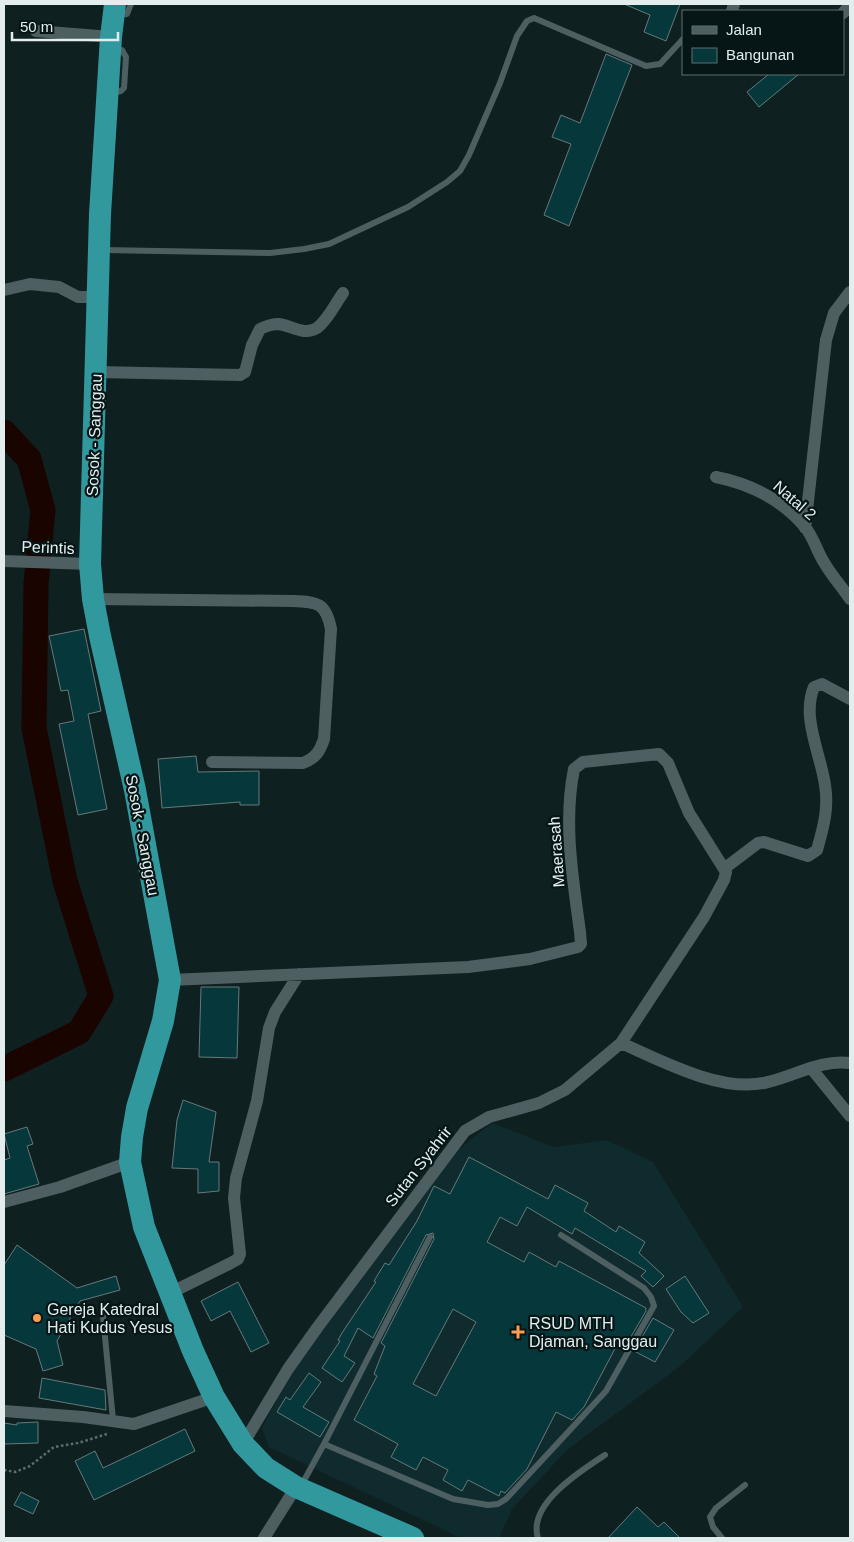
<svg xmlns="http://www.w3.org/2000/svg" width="854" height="1542" font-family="Arial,sans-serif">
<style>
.built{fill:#102b2d}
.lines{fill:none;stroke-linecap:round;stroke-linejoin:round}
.river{stroke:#190400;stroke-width:25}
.building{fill:#06383b;stroke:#66797a;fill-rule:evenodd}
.path{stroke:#5e6d6e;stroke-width:2.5;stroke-dasharray:2.5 2.5;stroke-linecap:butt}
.lane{stroke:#4d5f60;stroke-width:6}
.street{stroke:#4d5f60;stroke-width:12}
.highway{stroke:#31989e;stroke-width:22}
.poi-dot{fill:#fb9e51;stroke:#061617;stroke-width:2}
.labels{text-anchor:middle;stroke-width:4.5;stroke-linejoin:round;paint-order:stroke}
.street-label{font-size:16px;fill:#e3edee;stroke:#061617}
.poi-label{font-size:16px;fill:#e3edee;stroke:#061617;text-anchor:start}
</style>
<rect width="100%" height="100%" fill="#0f2021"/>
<path class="built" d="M492 1123 554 1147 607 1140 653 1162 743 1307 679 1367 567 1450 512 1509 499 1538H461L269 1447 262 1428 300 1358 458 1150Z"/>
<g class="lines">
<path class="river" d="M4 432 29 459 43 510 36 584 34 728 65 881 101 996 79 1032 4 1069"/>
</g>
<path class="building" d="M624 4H680L666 41 644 32 650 15Z
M606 54 632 65 569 226 544 215 571 144 552 137 561 115 580 123Z
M769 74H799L759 107 747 92Z
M84 629 101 711 88 714 107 809 78 815 59 724 74 721 68 690 61 691 49 636Z
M196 756 198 772 259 771V805H240V802L162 808 158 759Z
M201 987H239L237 1058 199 1057Z
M183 1100 216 1112 209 1162H219V1191L198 1193V1169L172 1168 177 1120Z
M27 1127 33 1144 27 1146 39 1184 4 1194V1160L10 1158 4 1134Z
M469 1157 548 1199 555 1185 588 1203 584 1211 616 1232 619 1226 645 1242 639 1253 664 1276 653 1287 641 1276 646 1271 575 1228 572 1234 527 1207 517 1226 500 1217 487 1242 524 1262 529 1252 556 1267 559 1261 646 1308V1311L625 1347 618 1343 584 1407 572 1420 556 1412 527 1469 505 1493 501 1491 499 1496 468 1480 462 1491 443 1480 448 1470 423 1457 416 1470 391 1457 398 1444 354 1420 377 1376 374 1374 385 1346 381 1343 434 1239 433 1233 426 1235 373 1338 358 1328 344 1356 355 1363 342 1382 322 1368 340 1341 338 1340 342 1333 376 1282 374 1281 385 1263 389 1265 417 1221 434 1186 450 1194ZM453 1309 476 1322 436 1396 413 1384Z
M17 1245 77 1288 116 1276 120 1290 80 1301 57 1341 63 1365 43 1371 36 1349 4 1335V1265Z
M685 1276 709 1313 693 1323 681 1312 666 1289Z
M238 1282 269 1343 251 1352 230 1311 211 1321 201 1301Z
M653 1318 674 1330 655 1362 634 1351Z
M309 1373 321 1382 303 1407 329 1422 320 1437 277 1412 286 1397 290 1400Z
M42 1378 105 1390 106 1410 39 1398Z
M38 1422V1443L4 1444V1423L17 1425V1423Z
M185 1429 195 1451 94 1500 75 1461 95 1451 103 1468Z
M21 1492 39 1501 33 1514 14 1505Z
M637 1507 658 1527 664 1522 680 1538H608Z"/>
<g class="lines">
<path class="path" d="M4 1470 15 1472 30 1466 54 1447 78 1443 107 1434"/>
<path class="lane" d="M117 15 127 14 131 4
M111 93 121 91 124 88 126 57 122 50H114
M103 250 270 253 304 249 329 244 408 207 447 182 460 171 469 155 500 83 517 36 527 21 534 18 646 66 660 64 683 39
M103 1316 113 1420
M324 1444 430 1237
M301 1486 324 1444 453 1499 488 1505 498 1504 506 1499 606 1391 654 1306 651 1297 644 1288 561 1235
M538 1538C527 1504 582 1470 605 1455
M722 1538 713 1527 710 1517 716 1508 745 1485"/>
<path class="street" d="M732 11 734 4
M843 13 850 5
M36 31 111 37
M4 290 30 284 59 287 78 297H99
M96 372 240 375 245 372 252 345 260 329C266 326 273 324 279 324 292 326 304 336 317 328 328 320 335 304 343 293
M716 477C751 484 781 499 805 527 814 538 817 552 825 564 832 576 842 587 850 599
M805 528 826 340 834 313 850 292
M4 561 90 564
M93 599 293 601C318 602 326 603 331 629L324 739C320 751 316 758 303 763L212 762
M725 868 758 843 764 842 808 856 817 850C823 829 829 808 825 785 821 755 801 717 814 687L822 684 850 699
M170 980 468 967 530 959 578 947 581 944 580 932C573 879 563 823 574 769L583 762 659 754 668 763 689 813 726 872 724 880 704 917 621 1043
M811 1068 850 1116
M4 1202 60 1187 130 1162
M168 1294 229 1264 238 1259 240 1254 234 1198 236 1178 257 1101 269 1028 275 1012 299 974
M4 1411 83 1417 134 1424 214 1397
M243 1444 288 1369 317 1328 465 1131 489 1117 539 1103 565 1090 621 1043C662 1061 719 1092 764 1083 793 1077 820 1059 850 1063
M264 1538 296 1487"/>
<path class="highway" d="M115 4 111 37 100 214 90 564 93 599 100 636 135 790 170 980 163 1021 137 1108 132 1137 130 1162 144 1227 193 1351 214 1397 243 1444 266 1468 296 1487 413 1538"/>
</g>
<g class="poi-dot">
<circle cx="37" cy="1318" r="5"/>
<path d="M515.5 1324.5h5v5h5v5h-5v5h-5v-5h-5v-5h5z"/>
</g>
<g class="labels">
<g class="street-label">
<text transform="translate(94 435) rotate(-88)" y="6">Sosok - Sanggau</text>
<text transform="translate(795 500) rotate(41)" y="6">Natal 2</text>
<text transform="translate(48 547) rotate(2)" y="6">Perintis</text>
<text transform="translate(143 835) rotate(79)" y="6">Sosok - Sanggau</text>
<text transform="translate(556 852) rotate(-94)" y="6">Maerasah</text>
<text transform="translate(418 1166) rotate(-52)" y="6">Sutan Syahrir</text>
</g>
<g class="poi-label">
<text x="47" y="1315">Gereja Katedral<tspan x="47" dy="18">Hati Kudus Yesus</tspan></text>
<text x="529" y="1329">RSUD MTH<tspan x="529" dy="18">Djaman, Sanggau</tspan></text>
</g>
</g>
<rect width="854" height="1542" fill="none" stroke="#e3edee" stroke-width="10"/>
<rect x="682" y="10" width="162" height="65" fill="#061617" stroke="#5e6c6d"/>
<rect x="692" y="26" width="25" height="8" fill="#4d5f60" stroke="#5e6c6d"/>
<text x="726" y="35" font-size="15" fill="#e3edee">Jalan</text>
<rect x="692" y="48" width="25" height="15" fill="#06383b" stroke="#5e6c6d"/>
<text x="726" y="60" font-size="15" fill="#e3edee">Bangunan</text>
<path d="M12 32v8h106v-8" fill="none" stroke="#e3edee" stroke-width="2.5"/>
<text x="20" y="32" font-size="15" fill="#e3edee" stroke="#061617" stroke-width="4" paint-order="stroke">50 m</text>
</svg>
